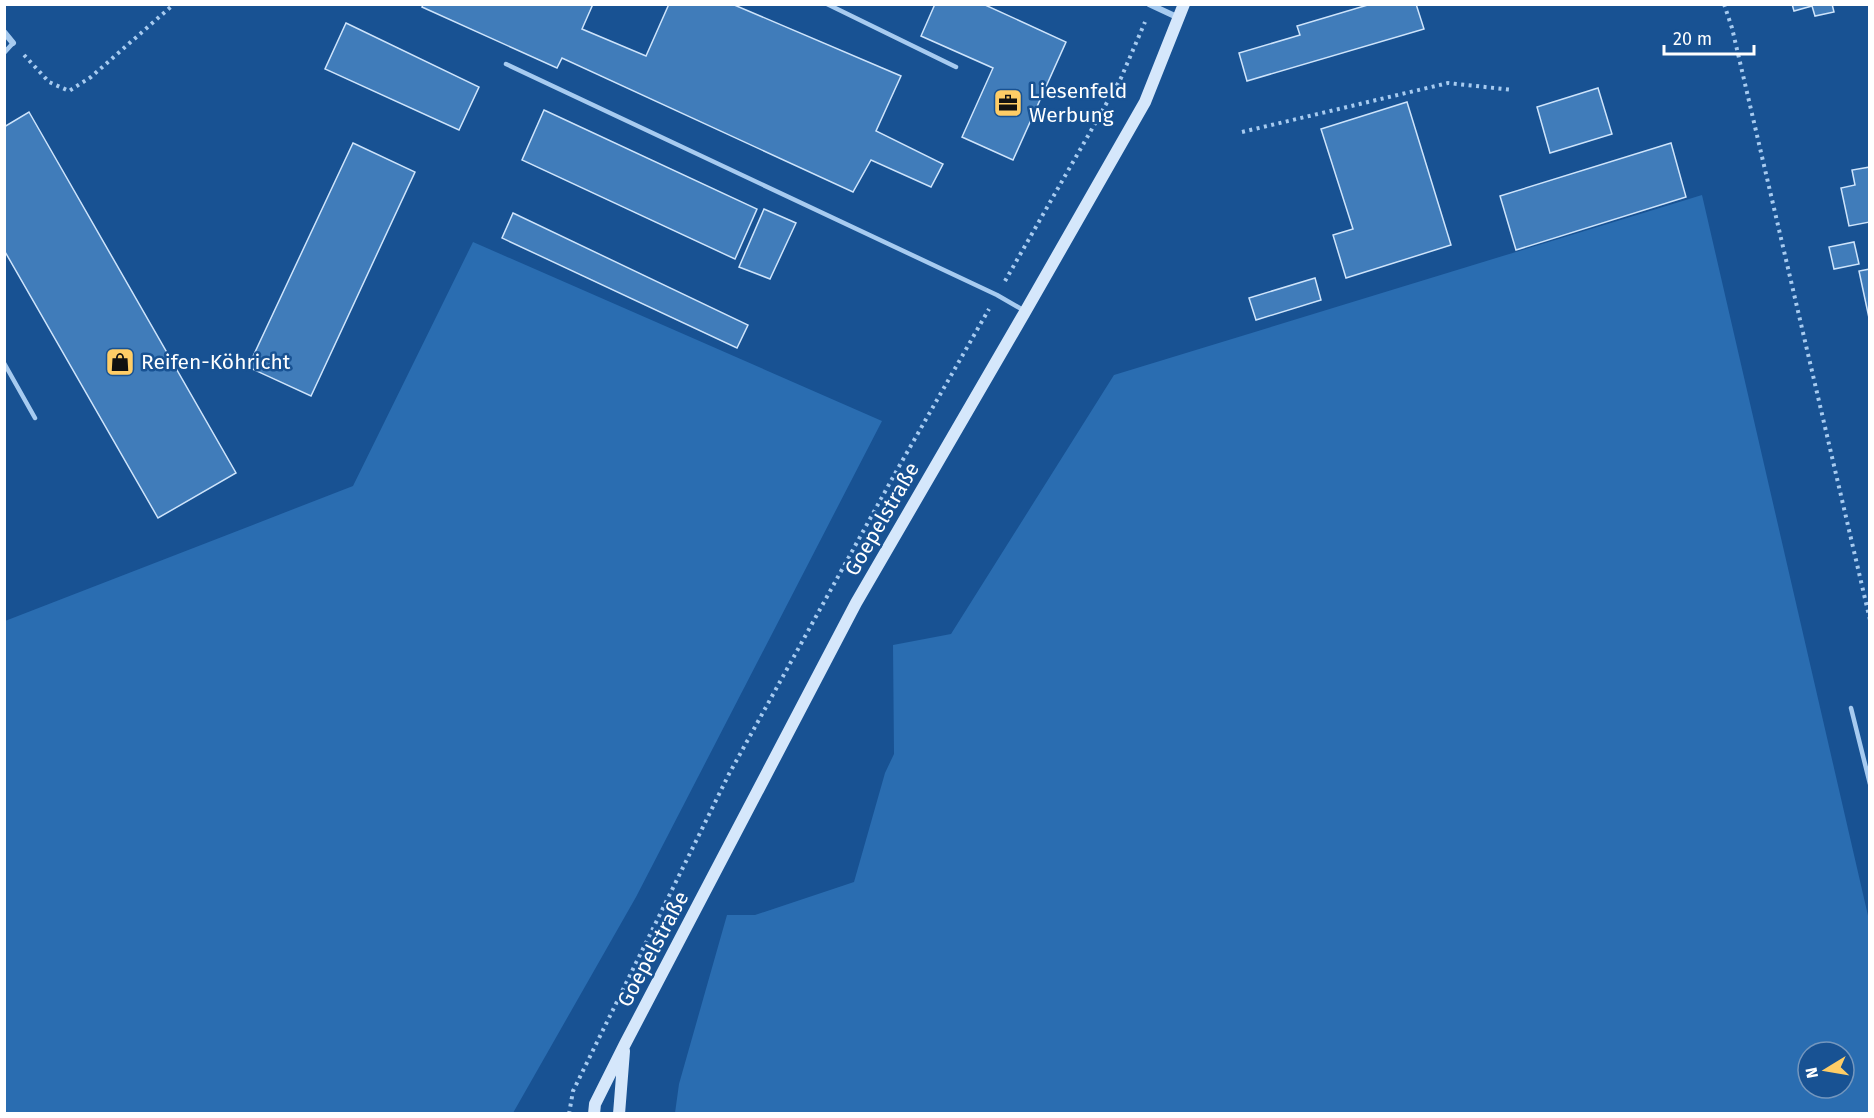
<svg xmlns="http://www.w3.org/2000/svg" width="1874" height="1118" font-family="'Fira Sans',sans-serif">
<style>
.green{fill:#2a6db1;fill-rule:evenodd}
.building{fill:#407cba;stroke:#cee4fb;stroke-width:1.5}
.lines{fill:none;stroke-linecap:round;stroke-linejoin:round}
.path{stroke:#a7cbf0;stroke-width:4;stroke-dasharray:3 4.5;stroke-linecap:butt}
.lane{stroke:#a7cbf0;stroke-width:4.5}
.street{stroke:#a7cbf0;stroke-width:6}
.secondary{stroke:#d5e7fb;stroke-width:12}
.labels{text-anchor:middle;stroke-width:5;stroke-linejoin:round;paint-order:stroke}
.poi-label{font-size:21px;fill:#fff;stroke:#185293;text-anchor:start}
.street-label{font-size:21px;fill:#fff;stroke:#185293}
</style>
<rect width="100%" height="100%" fill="#185293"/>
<path class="green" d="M1702 195 1869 920V1113H675L679 1084 727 915H755L854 882 885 773 894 754 893 645 951 634 1114 375ZM1808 1052H1844V1088H1808Z
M473 242 882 421 636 897 513 1113H5V621L353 486Z"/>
<path class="building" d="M423 4H593L582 29 646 56 669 4H732L901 76 876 131 943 164 931 187 871 160 853 192 562 58 557 68 422 7Z
M935 4H983L1066 42 1013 160 962 137 993 68 921 36Z
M1371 4H1416L1424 29 1247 81 1239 53 1300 35 1297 26Z
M1792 4H1832L1834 12 1815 16 1812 6 1794 11Z
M346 23 479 87 459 130 325 69Z
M1598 88 1612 134 1550 153 1537 107Z
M1407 102 1451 245 1346 278 1333 235 1353 229 1321 129Z
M544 110 757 209 735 259 522 160Z
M29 112 236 473 158 518 4 250V127Z
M353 143 415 172 311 396 248 367Z
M1671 143 1686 197 1516 250 1500 196Z
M1870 167V222L1849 226 1841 188 1855 185 1852 170Z
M764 209 796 223 770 279 739 267Z
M513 213 748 325 737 348 502 238Z
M1854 242 1859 264 1834 269 1829 247Z
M1870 269V318H1869L1859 271Z
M1315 278 1321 300 1256 320 1249 298Z"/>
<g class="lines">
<path class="path" d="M1724 4 1732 28 1870 620
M24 55 49 82 69 91 91 77 174 4
M1242 132 1448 83 1513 90
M1005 281 1121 78 1145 22
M569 1114 573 1091 729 774 897 470 989 309"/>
<path class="lane" d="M827 4 956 67
M4 53 13 43
M506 64 997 295 1023 310
M4 363 35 418
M1851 708 1870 784"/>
<path class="street" d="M1149 4 1179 18
M4 32 13 43"/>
<path class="secondary" d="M594 1114 595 1104 625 1044 856 603 1025 312 1145 102 1184 4
M619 1114 624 1051"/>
</g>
<defs>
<g id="office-square" transform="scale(1.5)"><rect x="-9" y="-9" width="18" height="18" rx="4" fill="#ffcd66" stroke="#185293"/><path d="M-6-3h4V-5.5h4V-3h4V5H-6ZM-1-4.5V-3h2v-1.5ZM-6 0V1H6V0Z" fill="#111"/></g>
<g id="shop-square" transform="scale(1.5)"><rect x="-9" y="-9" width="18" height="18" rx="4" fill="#ffcd66" stroke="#185293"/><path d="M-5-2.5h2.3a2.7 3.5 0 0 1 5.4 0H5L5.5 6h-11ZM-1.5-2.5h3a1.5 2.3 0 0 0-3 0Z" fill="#111"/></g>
</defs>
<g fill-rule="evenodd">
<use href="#office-square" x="1008" y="103"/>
<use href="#shop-square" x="120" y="362"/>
</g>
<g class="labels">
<g class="poi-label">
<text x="1029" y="98">Liesenfeld<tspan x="1029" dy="24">Werbung</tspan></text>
<text x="141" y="369">Reifen-Köhricht</text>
</g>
<g class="street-label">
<text transform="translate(882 519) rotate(-60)" y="7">Goepelstraße</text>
<text transform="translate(653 949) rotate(-62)" y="7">Goepelstraße</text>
</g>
</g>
<rect width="1874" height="1118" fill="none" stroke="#ffffff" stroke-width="12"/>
<g transform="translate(1826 1070) rotate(259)"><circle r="28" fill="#185293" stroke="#7497be" stroke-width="1.5"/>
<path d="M0-4.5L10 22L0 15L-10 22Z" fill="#ffcd66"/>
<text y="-9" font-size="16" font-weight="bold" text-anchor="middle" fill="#ffffff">N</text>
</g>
<path d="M1664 45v9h90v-9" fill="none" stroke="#ffffff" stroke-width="3"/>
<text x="1673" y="45" font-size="18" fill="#ffffff" stroke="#185293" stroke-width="4.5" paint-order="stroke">20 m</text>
</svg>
